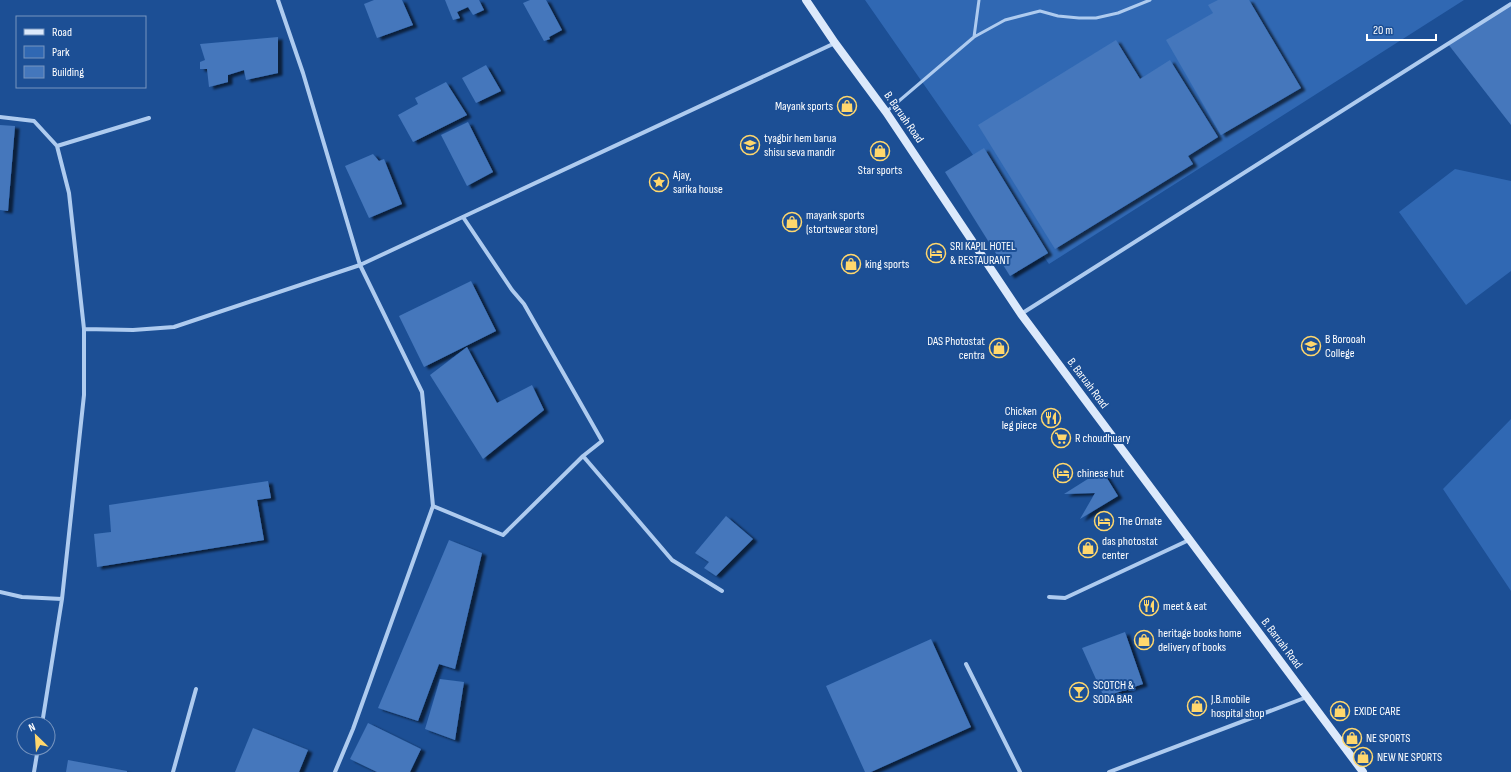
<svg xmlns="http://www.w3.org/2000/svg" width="1511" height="772" font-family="'Sofia Sans Condensed',sans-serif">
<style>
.green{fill:#3068b3}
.building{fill:#4477bc;filter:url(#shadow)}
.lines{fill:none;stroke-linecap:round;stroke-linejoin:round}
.service{stroke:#aecbef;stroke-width:3}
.minor{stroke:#aecbef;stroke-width:4}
.secondary{stroke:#dce9fb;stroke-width:8}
.labels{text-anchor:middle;stroke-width:4;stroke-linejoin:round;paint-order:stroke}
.poi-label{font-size:12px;fill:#fff;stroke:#1c4f95;text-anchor:start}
.street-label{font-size:12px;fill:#fff;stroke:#1c4f95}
</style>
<defs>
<filter id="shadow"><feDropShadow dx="4.5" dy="2.5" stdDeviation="1" flood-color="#0009"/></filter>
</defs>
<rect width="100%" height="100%" fill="#1c4f95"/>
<path class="green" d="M865 0H1464L1049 264Z
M1455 169 1511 181V271L1466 305 1399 212Z
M1511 419V591L1443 489Z"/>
<path class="building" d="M374 0H402L413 25 377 38 364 4Z
M445 0H479L484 10 473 15 468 7 457 12 460 18 453 20Z
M530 0H546L562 30 549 37 550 39 544 41 523 3Z
M1218 0H1249L1301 88 1221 135 1166 40 1213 13 1208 5Z
M1511 4V125L1448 44Z
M278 37V73L246 80 244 70 228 75V82L209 87 207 69H200V62L205 60 200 44Z
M1116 40 1140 79 1170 60 1218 137 1188 156 1193 164 1055 249 978 125Z
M486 65 501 91 476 103 462 78Z
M446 82 467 115 413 142 398 115 418 104 415 98Z
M468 122 493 172 467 186 441 135Z
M0 125 15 126 8 211 0 210Z
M984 148 1048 253 1010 276 945 172Z
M373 154 379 161 384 159 402 204 369 218 345 166Z
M471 281 496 331 424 367 399 316Z
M467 347 497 403 532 385 544 410 483 459 430 375Z
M1102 470 1118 496 1080 519 1095 493 1064 494Z
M268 481 271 498 257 500 264 540 97 567 94 534 111 532 109 505Z
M726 516 753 539 716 576 704 568 709 562 695 553Z
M449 540 482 553 455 669 439 664 418 721 378 708Z
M1125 632 1143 684 1104 697 1082 648Z
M931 639 971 727 871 772H865L826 686Z
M440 679 464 682 455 740 425 729Z
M368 723 421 749 410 772H377L350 759Z
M253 728 308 750 299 772H235Z
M68 760 127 771V772H66Z"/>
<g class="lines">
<path class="service" d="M974 37 979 0
M886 112 974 37 1005 20 1040 11 1058 16 1079 18H1096L1118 13 1150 0"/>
<path class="minor" d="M278 0 303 73 360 265 422 392 433 506 353 729 335 772
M0 117 34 121 57 146 69 193 84 329V395L62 599 42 724
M57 146 149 118
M463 217 512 290 524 304 602 441 583 456
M1021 314 1511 4
M84 329 133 330 174 327 360 265 835 43
M433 506 503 535 583 456 672 560 722 591
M0 592 22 597 62 599
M1049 597 1065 598 1189 540
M966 664 1020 772
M34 772 38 748
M173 772 196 689
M1109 772 1307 697"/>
<path class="secondary" d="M806 0 835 43 886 112 1021 314 1363 772"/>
</g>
<defs>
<g id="shop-ring" transform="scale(1)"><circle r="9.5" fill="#1c4f95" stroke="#ffd76d" stroke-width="1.5"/><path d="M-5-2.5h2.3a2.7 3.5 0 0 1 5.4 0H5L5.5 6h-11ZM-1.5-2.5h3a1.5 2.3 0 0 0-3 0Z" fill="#ffd76d"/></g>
<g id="university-ring" transform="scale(1)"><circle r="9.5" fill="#1c4f95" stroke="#ffd76d" stroke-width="1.5"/><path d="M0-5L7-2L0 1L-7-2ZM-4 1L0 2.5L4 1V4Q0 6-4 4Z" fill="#ffd76d"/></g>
<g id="sight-ring" transform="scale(1)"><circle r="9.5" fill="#1c4f95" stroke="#ffd76d" stroke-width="1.5"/><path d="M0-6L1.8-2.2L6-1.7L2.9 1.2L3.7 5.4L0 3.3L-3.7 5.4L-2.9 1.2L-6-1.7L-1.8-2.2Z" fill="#ffd76d"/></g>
<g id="hotel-ring" transform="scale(1)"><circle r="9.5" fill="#1c4f95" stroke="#ffd76d" stroke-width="1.5"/><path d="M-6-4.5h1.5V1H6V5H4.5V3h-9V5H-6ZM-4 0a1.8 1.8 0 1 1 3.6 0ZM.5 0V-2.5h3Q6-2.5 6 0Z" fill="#ffd76d"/></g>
<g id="restaurant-ring" transform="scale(1)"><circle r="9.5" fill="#1c4f95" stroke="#ffd76d" stroke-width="1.5"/><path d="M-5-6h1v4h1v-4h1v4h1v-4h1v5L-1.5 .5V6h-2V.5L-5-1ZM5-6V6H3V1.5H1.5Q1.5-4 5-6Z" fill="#ffd76d"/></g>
<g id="supermarket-ring" transform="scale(1)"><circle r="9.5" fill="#1c4f95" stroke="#ffd76d" stroke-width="1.5"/><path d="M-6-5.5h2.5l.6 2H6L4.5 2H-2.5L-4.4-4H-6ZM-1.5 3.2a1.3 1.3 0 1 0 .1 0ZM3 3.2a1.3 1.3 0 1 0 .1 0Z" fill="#ffd76d"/></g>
<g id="bar-ring" transform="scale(1)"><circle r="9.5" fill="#1c4f95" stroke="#ffd76d" stroke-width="1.5"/><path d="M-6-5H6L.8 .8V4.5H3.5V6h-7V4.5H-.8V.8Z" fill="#ffd76d"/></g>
</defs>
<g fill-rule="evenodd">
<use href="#shop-ring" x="847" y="106"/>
<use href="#university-ring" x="750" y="145"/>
<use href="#shop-ring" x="880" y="151"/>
<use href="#sight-ring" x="659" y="182"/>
<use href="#shop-ring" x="792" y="222"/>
<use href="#hotel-ring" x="936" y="253"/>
<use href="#shop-ring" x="851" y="264"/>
<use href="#university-ring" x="1311" y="346"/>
<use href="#shop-ring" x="999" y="348"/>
<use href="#restaurant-ring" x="1051" y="418"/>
<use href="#supermarket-ring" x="1061" y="438"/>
<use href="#hotel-ring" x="1063" y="473"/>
<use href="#hotel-ring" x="1104" y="521"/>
<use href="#shop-ring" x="1088" y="548"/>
<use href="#restaurant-ring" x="1149" y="606"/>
<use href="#shop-ring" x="1144" y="640"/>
<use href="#bar-ring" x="1079" y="692"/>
<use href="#shop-ring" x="1197" y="706"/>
<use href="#shop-ring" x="1340" y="711"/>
<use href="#shop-ring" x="1352" y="738"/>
<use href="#shop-ring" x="1363" y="757"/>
</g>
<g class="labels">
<g class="poi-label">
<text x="833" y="110" text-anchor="end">Mayank sports</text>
<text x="764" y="142">tyagbir hem barua<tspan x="764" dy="14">shisu seva mandir</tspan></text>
<text x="880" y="174" text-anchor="middle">Star sports</text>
<text x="673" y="179">Ajay,<tspan x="673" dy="14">sarika house</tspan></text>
<text x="806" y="219">mayank sports<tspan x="806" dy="14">(stortswear store)</tspan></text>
<text x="950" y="250">SRI KAPIL HOTEL<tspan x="950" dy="14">&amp; RESTAURANT</tspan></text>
<text x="865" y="268">king sports</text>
<text x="1325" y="343">B Borooah<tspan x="1325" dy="14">College</tspan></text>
<text x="985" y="345" text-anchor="end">DAS Photostat<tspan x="985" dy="14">centra</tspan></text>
<text x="1037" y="415" text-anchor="end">Chicken<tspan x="1037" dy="14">leg piece</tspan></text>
<text x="1075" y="442">R choudhuary</text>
<text x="1077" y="477">chinese hut</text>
<text x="1118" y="525">The Ornate</text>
<text x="1102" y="545">das photostat<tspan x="1102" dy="14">center</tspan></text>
<text x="1163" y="610">meet &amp; eat</text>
<text x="1158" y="637">heritage books home<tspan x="1158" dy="14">delivery of books</tspan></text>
<text x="1093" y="689">SCOTCH &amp;<tspan x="1093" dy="14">SODA BAR</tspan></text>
<text x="1211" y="703">J.B.mobile<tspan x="1211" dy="14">hospital shop</tspan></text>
<text x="1354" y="715">EXIDE CARE</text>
<text x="1366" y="742">NE SPORTS</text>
<text x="1377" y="761">NEW NE SPORTS</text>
</g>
<g class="street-label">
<text transform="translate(904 117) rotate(55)" y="4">B. Baruah Road</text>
<text transform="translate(1088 383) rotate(53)" y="4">B. Baruah Road</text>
<text transform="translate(1282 643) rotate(53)" y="4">B. Baruah Road</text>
</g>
</g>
<rect x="16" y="16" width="130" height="72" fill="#1c4f95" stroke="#7795bf"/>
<rect x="24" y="29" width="20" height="6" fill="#dce9fb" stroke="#7795bf"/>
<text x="52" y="36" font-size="12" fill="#ffffff">Road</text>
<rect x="24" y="46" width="20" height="12" fill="#3068b3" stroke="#7795bf"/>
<text x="52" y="56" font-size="12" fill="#ffffff">Park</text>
<rect x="24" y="66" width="20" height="12" fill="#4477bc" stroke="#7795bf"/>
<text x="52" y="76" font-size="12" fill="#ffffff">Building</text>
<g transform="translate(36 736) rotate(335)"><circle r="19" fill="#1c4f95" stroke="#7795bf"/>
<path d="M0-3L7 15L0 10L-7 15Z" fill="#ffd76d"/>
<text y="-6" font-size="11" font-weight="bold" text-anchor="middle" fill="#ffffff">N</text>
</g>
<path d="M1367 34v6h69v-6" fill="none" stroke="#ffffff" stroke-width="2"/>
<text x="1373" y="34" font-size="12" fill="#ffffff" stroke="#1c4f95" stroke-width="3" paint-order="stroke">20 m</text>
</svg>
